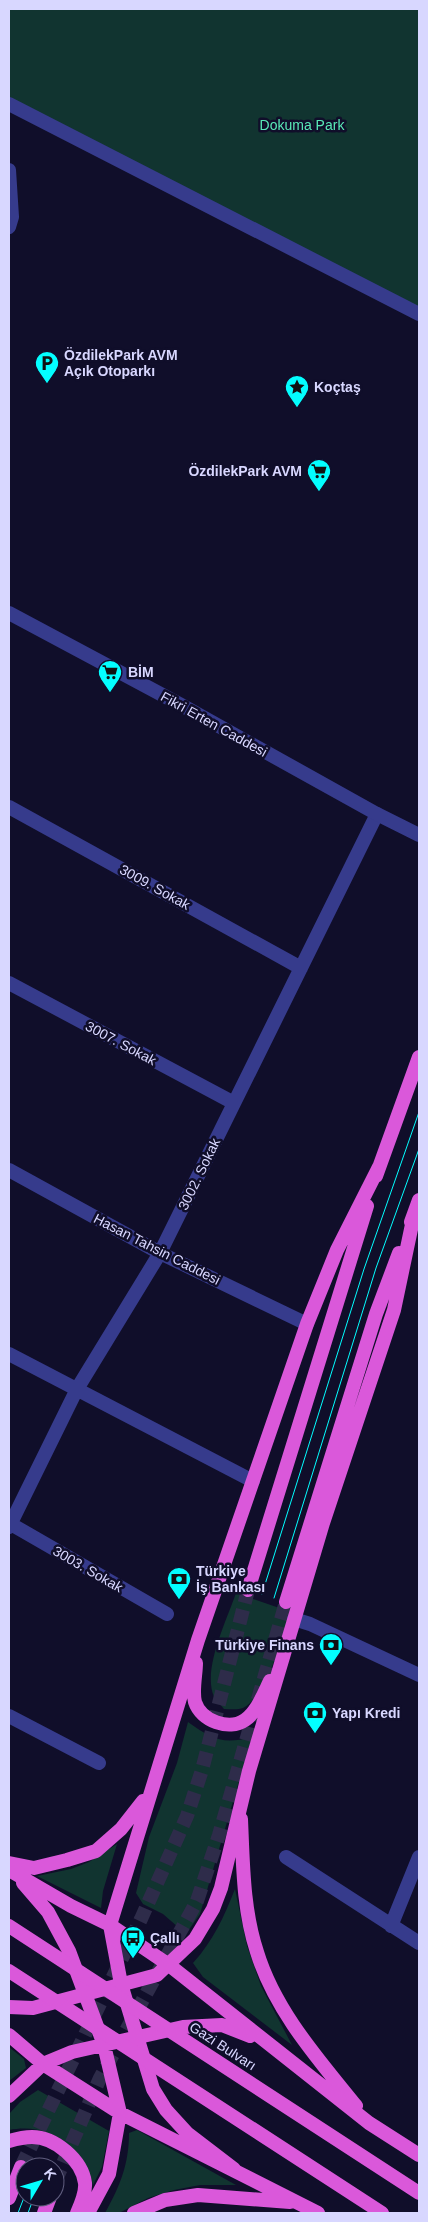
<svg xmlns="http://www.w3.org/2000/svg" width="428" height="2222" font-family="Helvetica,sans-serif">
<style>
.green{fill:#113430}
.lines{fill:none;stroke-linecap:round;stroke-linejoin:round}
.trunk-tunnel{stroke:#2e2c4a;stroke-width:14;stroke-dasharray:14 7;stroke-linecap:butt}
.minor{stroke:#363b8c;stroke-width:14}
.tertiary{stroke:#363b8c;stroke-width:14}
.trunk{stroke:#da58da;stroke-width:14}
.tram{stroke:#03feff;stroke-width:1}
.trunk-bridge{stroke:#da58da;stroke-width:14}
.labels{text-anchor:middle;stroke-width:5;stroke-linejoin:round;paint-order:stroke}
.park-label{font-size:14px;fill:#59e9b7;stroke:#100e2a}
.poi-label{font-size:14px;font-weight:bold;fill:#d8d7ff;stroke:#100e2a;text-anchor:start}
.street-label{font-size:14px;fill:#d8d7ff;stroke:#100e2a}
</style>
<rect width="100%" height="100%" fill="#100e2a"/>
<path class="green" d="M9 9H419V315L9 105Z
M236 1593 291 1612C283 1636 267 1696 243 1708 238 1710 230 1709 224 1709 221 1705 216 1701 214 1697 202 1669 227 1620 236 1593Z
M188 1722C212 1739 222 1745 252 1737L200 1914 186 1934 163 1914 143 1904 136 1893 149 1837 177 1763Z
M117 1844 103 1891 101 1908 37 1876 71 1869 89 1862Z
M235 1889 247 1946 261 1986 292 2045 203 1977 193 1963C213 1941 224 1917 235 1889Z
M9 2047 24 2059 26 2068 9 2081Z
M38 2090 109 2131 102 2167 93 2185C84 2146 48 2122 9 2130V2114L20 2102Z
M137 2130 236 2185H200L174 2190 148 2198 119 2213H105C120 2186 129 2164 129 2133Z"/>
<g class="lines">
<path class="trunk-tunnel" d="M21 2167 141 1919 187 1816 202 1770 248 1590
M55 2182 100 2078 197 1901 219 1835 286 1602"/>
<path class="minor" d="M9 170 12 217 9 227
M9 807 301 968
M9 983 234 1103
M9 1354 253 1481
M9 1523 167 1614
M9 1527 77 1389 160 1253 377 814
M294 1619 310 1624 419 1675
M9 1716 99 1763
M286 1857 419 1943
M391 1926 419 1857"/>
<path class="tertiary" d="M9 104 419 314
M9 613 183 706 377 814 419 835
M9 1170 160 1253 307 1324"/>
<path class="trunk" d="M376 1176 419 1057
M411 1222 419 1200
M248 1590 367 1206
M286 1602 376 1314 399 1253
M196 1663C196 1674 192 1691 195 1702 201 1721 229 1731 245 1720 257 1712 264 1693 270 1681
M241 1819C243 1864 243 1910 257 1952 275 2011 319 2060 356 2106
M9 1863 34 1868 67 1860 96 1851 121 1829 143 1801
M9 1870 71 1906 110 1925 169 1965 369 2123 419 2155
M23 1883 48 1912 69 1951 104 2045 120 2113 109 2174 88 2213
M9 2007 33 2008 157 1975 195 1939 213 1909 221 1888 249 1771 323 1523 394 1310 414 1215
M9 2035 43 2064 120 2113 318 2213
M9 2096 43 2064 72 2052 183 2027 222 2025 250 2036
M9 2141C16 2139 25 2137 32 2137 55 2137 82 2160 85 2183 86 2192 81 2204 77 2213
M234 2169 187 2133 166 2110 153 2089 121 1984 110 1925 198 1640 307 1324 337 1250 379 1167
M55 2183V2182
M9 2198 21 2167
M44 2213 50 2197
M134 2213 165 2200 198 2195 290 2202"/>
<path class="tram" d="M262 1594 364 1269 419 1112
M274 1598 376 1268 419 1149
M18 2213 25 2195
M28 2213 34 2197"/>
<path class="trunk-bridge" d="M9 1926 419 2193
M9 1971 382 2213"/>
</g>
<defs>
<g id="parking-pin" transform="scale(1.25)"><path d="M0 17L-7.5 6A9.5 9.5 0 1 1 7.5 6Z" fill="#03feff" stroke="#100e2a"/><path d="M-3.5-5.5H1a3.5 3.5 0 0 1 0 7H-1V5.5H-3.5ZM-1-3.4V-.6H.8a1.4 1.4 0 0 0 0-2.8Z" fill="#111"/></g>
<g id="sight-pin" transform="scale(1.25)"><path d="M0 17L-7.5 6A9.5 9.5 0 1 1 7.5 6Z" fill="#03feff" stroke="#100e2a"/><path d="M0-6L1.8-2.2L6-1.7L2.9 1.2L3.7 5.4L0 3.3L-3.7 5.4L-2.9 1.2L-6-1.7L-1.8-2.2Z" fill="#111"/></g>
<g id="supermarket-pin" transform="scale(1.25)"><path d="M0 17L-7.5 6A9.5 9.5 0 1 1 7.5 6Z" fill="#03feff" stroke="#100e2a"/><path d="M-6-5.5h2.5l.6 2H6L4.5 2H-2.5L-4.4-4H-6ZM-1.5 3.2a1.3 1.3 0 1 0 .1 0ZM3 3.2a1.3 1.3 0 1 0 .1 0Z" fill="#111"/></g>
<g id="bank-pin" transform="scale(1.25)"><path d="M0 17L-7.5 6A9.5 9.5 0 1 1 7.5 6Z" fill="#03feff" stroke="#100e2a"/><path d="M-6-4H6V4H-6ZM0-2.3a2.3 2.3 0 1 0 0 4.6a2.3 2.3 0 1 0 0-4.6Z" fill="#111"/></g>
<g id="bus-pin" transform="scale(1.25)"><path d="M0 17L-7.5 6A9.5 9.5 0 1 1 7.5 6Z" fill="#03feff" stroke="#100e2a"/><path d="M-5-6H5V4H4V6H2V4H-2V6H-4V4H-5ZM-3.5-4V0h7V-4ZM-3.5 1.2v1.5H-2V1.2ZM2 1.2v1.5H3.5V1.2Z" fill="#111"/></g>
</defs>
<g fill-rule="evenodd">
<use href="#parking-pin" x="47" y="363"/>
<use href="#sight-pin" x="297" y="387"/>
<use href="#supermarket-pin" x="319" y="471"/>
<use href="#supermarket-pin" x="110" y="672"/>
<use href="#bank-pin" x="179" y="1579"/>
<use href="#bank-pin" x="331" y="1645"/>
<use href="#bank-pin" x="315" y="1713"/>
<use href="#bus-pin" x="133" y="1938"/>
</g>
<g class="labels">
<g class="park-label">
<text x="302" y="130">Dokuma Park</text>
</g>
<g class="poi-label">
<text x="64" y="360">ÖzdilekPark AVM<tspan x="64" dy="16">Açık Otoparkı</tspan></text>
<text x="314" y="392">Koçtaş</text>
<text x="302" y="476" text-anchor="end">ÖzdilekPark AVM</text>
<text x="128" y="677">BİM</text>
<text x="196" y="1576">Türkiye<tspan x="196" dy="16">İş Bankası</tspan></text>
<text x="314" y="1650" text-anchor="end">Türkiye Finans</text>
<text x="332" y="1718">Yapı Kredi</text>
<text x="150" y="1943">Çallı</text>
</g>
<g class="street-label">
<text transform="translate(214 724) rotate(29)" y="5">Fikri Erten Caddesi</text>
<text transform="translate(155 887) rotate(29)" y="5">3009. Sokak</text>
<text transform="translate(121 1043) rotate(28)" y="5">3007. Sokak</text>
<text transform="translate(199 1174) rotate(-64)" y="5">3002. Sokak</text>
<text transform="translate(157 1249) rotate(27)" y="5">Hasan Tahsin Caddesi</text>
<text transform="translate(88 1569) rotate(30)" y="5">3003. Sokak</text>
<text transform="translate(223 2046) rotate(33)" y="5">Gazi Bulvarı</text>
</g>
</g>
<rect width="428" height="2222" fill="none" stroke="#d8d7ff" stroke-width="20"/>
<g transform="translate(40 2182) rotate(52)"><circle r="24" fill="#100e2a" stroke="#605e7f"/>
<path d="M0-4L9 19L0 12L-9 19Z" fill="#03feff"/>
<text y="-8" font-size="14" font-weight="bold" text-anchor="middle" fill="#d8d7ff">K</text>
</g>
</svg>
